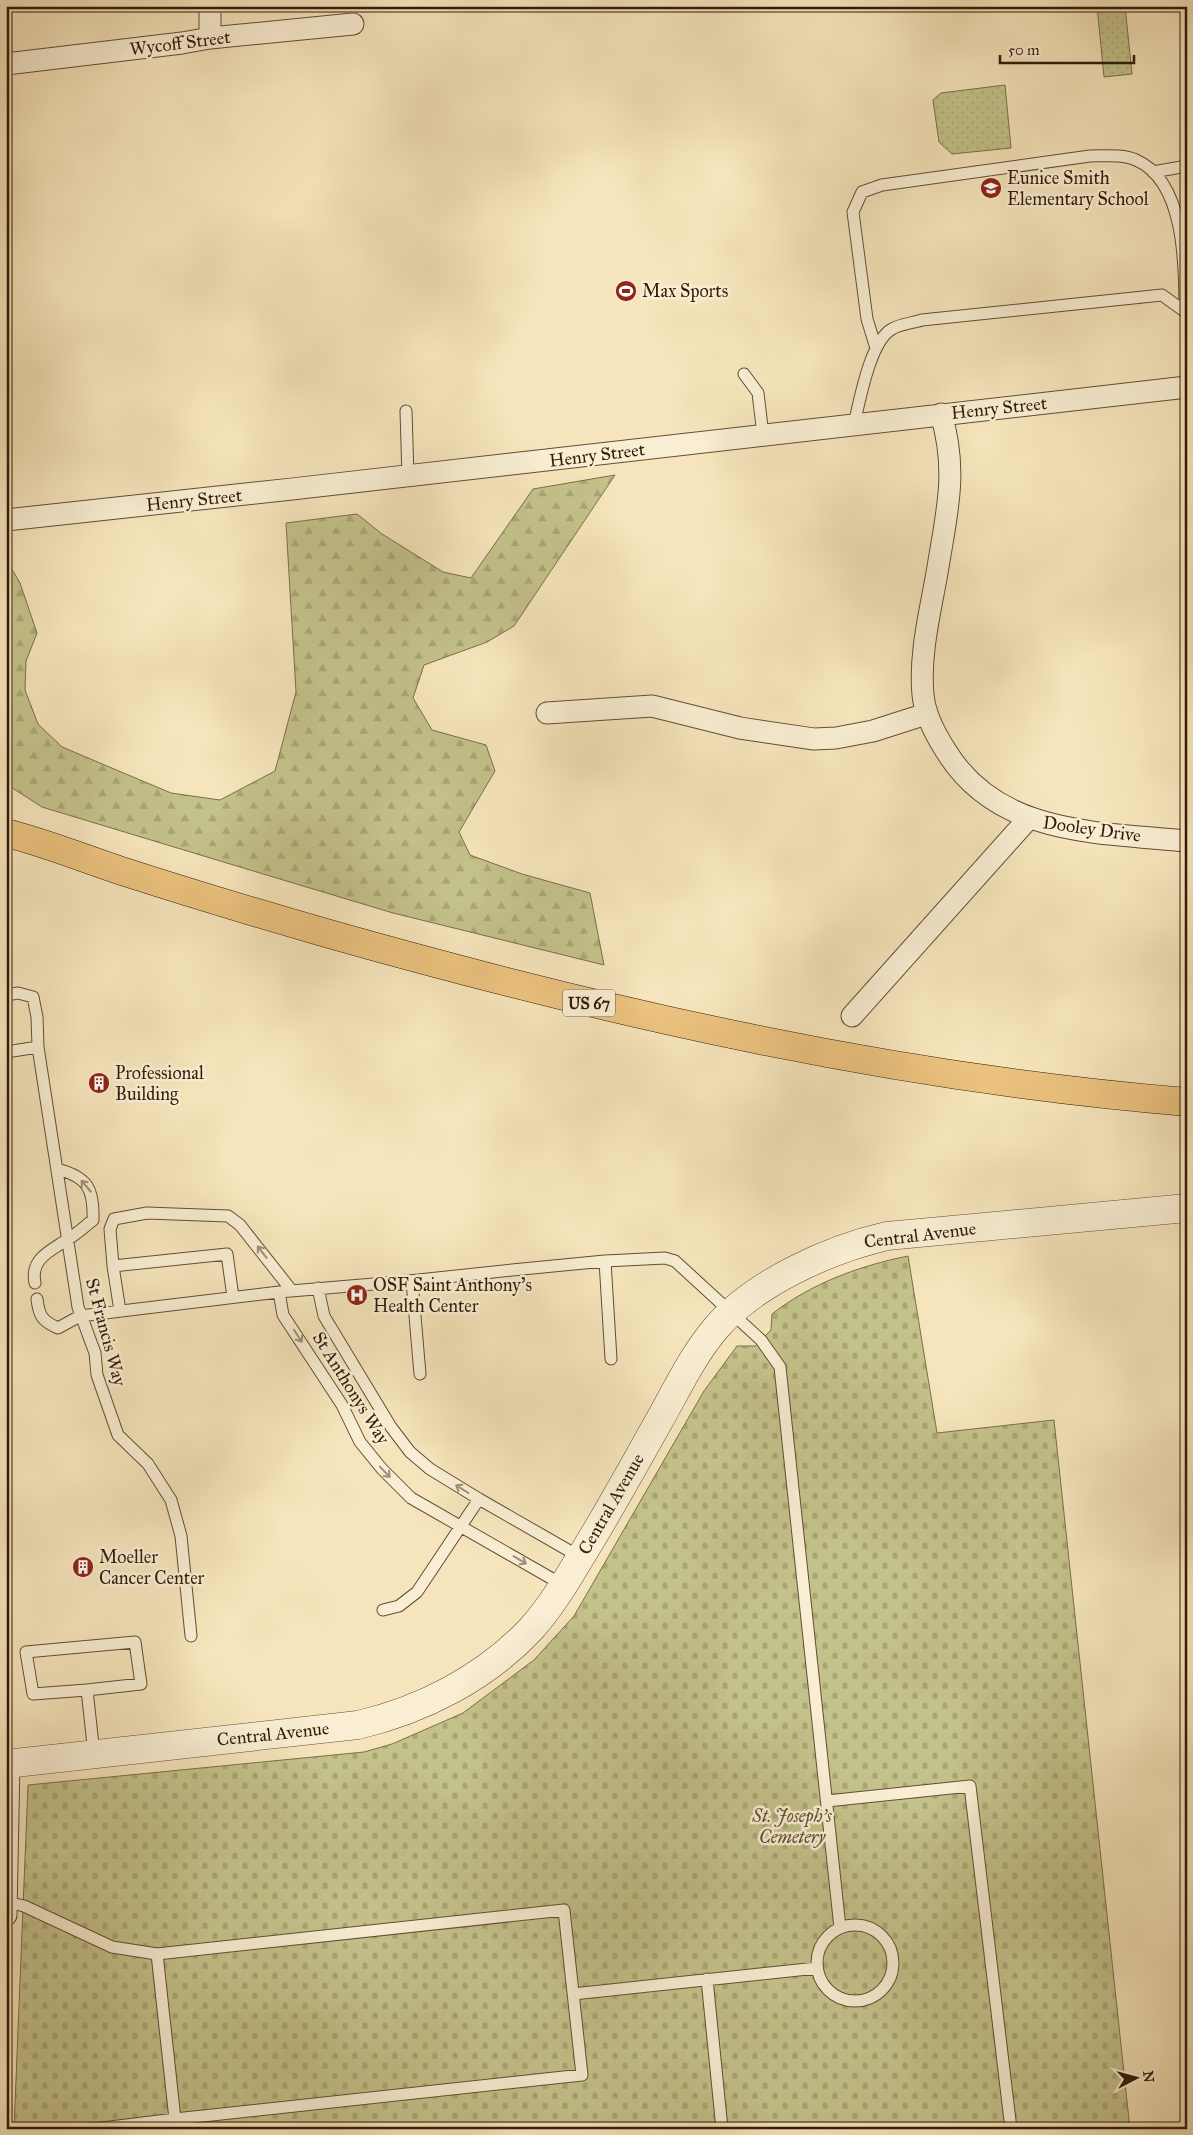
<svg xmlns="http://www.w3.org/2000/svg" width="1193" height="2135" font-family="'IM FELL Great Primer',serif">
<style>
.forest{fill:url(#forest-firs);stroke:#7b6e4a}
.cemetery{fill:url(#cemetery-stones);stroke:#7b6e4a}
.park{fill:url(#park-dots);stroke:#7b6e4a}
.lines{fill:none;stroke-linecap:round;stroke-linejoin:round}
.service-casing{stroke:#634d35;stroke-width:13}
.minor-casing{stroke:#634d35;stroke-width:23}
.tertiary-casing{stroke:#634d35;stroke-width:29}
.trunk-casing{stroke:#321a08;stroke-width:29}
.service{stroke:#f9eed3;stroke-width:11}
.minor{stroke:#f9eed3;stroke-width:21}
.tertiary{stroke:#f9eed3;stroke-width:28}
.trunk{stroke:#ebc27e;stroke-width:28}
.oneway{stroke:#9f8f78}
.labels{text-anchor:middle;stroke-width:5;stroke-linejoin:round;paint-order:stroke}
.shield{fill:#f9eed3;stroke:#6e5a45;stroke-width:1}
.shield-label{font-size:16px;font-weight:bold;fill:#321a08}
.street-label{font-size:18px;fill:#321a08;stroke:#f9eed3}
.poi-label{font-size:18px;fill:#321a08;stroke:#f9eed3;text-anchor:start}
.park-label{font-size:18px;font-style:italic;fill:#5e4c2f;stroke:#f9eed3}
</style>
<defs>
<pattern id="forest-firs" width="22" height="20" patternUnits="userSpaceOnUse" patternTransform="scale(1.25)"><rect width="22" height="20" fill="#c4c28b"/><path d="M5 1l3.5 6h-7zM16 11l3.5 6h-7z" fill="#a9a676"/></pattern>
<pattern id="cemetery-stones" width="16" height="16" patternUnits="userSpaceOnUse" patternTransform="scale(1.25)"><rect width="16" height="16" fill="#c4c28b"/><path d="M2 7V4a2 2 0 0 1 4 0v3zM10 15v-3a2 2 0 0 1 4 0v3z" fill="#a9a676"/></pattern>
<pattern id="park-dots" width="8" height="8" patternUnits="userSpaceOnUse" patternTransform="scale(1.25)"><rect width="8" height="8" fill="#c4c28b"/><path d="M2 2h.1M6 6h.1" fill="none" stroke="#a9a676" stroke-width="1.8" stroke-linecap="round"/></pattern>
</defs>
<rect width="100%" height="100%" fill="#f6e5bc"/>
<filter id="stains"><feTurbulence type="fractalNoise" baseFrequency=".004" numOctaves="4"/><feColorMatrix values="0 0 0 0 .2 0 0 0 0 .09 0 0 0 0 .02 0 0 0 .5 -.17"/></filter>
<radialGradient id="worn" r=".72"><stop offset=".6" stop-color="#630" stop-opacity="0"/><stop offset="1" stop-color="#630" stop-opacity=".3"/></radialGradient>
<path class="forest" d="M615 475 514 626 487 642 424 665 413 698 432 730 486 745 495 771 459 832 470 855 522 874 590 893 604 965 393 913 240 867 42 807 6 784V559L20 583 37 633 26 661 25 690 38 724 62 747 171 793 220 800 275 771 296 692 286 523 357 514 382 534 443 572 471 578 533 489Z"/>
<path class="cemetery" d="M908 1256 937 1433 1054 1420 1130 2129H14L28 1785 364 1752 392 1744 463 1713 534 1660 574 1616 704 1391 737 1346H755L771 1330 772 1314C812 1283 859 1266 908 1256Z"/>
<path class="park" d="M1097 6H1125L1132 74 1104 77Z
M1005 85 1011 148 952 154 939 142 933 100 941 93Z"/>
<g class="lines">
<g class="service-casing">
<path id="service" d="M1153 172 1187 166
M876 348 867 319 853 212 862 192 882 185 1090 156C1105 156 1123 154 1136 160 1185 181 1185 265 1185 310
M744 374 758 393 763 435
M406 411 408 477
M854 424C860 400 870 341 892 329 900 324 913 323 922 320L1162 295 1187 313
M6 995 18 993 33 997 37 1017 38 1047
M6 1052 38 1047 78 1307 95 1353 97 1375 118 1435 148 1464 171 1500 181 1536 191 1636
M57 1169C88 1177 94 1189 93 1220
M605 1261 611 1359
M113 1266 110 1229 114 1219 147 1213 228 1216 240 1225 292 1291
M412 1281 420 1374
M35 1283C30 1258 51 1251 68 1239 77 1234 85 1226 93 1220
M318 1288 324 1316 391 1427 410 1452 430 1469 479 1499 580 1557
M279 1292 283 1315 342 1405 360 1442 382 1469 411 1498 563 1585
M37 1299C39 1316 42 1321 58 1328L80 1316 279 1292 409 1281 512 1270 605 1261 665 1258 675 1261 761 1340 780 1367 840 1928
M120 1311 113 1266 227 1254 233 1297
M383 1610 399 1606 417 1592 479 1499
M87 1690 33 1694 26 1652 135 1642 141 1684 87 1690 94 1754
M827 1801 970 1786 1011 2129
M7 1902 24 1906 112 1947 157 1954
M564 1910 582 2075 175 2119 157 1954Z
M817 1963a38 38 0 1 1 76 0a38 38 0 1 1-76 0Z
M707 1979 722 2129
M573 1994 817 1968
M94 2129 175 2119"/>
</g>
<g class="minor-casing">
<path id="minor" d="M210 6V38
M6 64 182 43 210 38 353 24
M941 414C958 471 947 511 938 567 931 609 919 653 923 695 925 715 935 734 946 751 998 836 1098 832 1187 841
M6 520C400 479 793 430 1187 387
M547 713 652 706 740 728 814 739 836 738 873 731 926 714
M852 1016 1029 818
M6 1915 9 1763"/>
</g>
<g class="tertiary-casing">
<path id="tertiary" d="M6 1764 358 1725C422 1710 485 1678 531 1629 550 1608 565 1583 580 1558 608 1513 633 1467 659 1421 677 1389 693 1355 716 1328 754 1283 830 1249 887 1236L1187 1208"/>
</g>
<g class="trunk-casing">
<path id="trunk" d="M6 833C47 843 87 860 128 873 193 894 260 914 326 933 608 1013 894 1078 1187 1102"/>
</g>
<use href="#service" class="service"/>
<use href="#minor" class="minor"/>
<use href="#tertiary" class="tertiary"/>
<use href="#trunk" class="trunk"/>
</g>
<defs><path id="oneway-shaft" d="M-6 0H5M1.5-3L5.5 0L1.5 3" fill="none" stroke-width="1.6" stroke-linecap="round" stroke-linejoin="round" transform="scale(1.25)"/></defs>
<g class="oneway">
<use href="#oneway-shaft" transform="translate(86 1186) rotate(-130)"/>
<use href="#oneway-shaft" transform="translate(262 1252) rotate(-128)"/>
<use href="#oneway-shaft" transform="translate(298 1336) rotate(57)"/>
<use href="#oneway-shaft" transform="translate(385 1472) rotate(46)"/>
<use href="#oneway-shaft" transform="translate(462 1489) rotate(-148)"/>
<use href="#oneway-shaft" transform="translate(520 1560) rotate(31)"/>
</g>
<defs>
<g id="school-disc" transform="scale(1.125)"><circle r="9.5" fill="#8f2418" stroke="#f9eed3"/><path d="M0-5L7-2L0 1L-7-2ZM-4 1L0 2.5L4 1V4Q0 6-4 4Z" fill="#fff"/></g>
<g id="stadium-disc" transform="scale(1.125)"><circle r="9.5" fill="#8f2418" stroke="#f9eed3"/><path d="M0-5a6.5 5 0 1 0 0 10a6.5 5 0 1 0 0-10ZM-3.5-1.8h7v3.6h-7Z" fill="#fff"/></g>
<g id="building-disc" transform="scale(1.125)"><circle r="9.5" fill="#8f2418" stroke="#f9eed3"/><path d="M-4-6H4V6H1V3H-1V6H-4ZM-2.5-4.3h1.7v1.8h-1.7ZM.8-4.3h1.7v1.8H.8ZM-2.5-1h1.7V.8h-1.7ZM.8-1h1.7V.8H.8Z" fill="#fff"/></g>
<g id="hospital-disc" transform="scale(1.125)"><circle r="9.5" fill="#8f2418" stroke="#f9eed3"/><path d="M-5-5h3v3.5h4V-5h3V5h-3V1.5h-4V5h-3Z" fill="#fff"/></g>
</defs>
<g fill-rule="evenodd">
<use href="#school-disc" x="991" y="188"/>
<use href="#stadium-disc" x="626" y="291"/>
<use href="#building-disc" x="99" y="1083"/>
<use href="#hospital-disc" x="357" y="1295"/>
<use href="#building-disc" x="83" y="1567"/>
</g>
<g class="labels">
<rect class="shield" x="563" y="989.5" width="52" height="27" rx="4"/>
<g class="shield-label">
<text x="589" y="1009">US 67</text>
</g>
<g class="street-label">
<text transform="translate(180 43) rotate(-7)" y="6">Wycoff Street</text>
<text transform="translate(999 408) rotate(-6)" y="6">Henry Street</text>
<text transform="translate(597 455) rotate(-7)" y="6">Henry Street</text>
<text transform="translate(194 500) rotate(-6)" y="6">Henry Street</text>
<text transform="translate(1092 829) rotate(8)" y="6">Dooley Drive</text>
<text transform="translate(920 1235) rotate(-7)" y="6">Central Avenue</text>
<text transform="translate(106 1332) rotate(75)" y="6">St Francis Way</text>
<text transform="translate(351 1388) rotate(58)" y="6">St Anthonys Way</text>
<text transform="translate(611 1504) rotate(-60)" y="6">Central Avenue</text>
<text transform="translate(273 1734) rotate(-6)" y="6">Central Avenue</text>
</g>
<g class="poi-label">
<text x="1007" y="184">Eunice Smith<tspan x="1007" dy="21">Elementary School</tspan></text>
<text x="642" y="297">Max Sports</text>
<text x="115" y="1079">Professional<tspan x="115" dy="21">Building</tspan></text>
<text x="373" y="1291">OSF Saint Anthony's<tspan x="373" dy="21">Health Center</tspan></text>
<text x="99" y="1563">Moeller<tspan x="99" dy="21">Cancer Center</tspan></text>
</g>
<g class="park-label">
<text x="792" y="1822">St. Joseph's<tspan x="792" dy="21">Cemetery</tspan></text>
</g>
</g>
<rect width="1193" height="2135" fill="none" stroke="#f6e5bc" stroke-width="25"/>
<rect x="8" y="8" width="1178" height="2120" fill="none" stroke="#321a08" stroke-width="2.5"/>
<rect x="12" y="12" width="1168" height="2110" fill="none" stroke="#321a08"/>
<g transform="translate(1136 2078) rotate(84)" stroke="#f9eed3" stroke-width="4" paint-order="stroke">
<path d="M0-4L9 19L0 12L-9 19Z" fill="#321a08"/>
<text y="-8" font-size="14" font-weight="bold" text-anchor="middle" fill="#321a08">N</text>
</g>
<path d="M1000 55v8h134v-8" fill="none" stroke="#321a08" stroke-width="2.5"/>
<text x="1008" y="55" font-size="15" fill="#321a08" stroke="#f9eed3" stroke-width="4" paint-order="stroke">50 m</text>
<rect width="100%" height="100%" filter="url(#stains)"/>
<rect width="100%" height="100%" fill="url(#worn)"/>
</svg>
